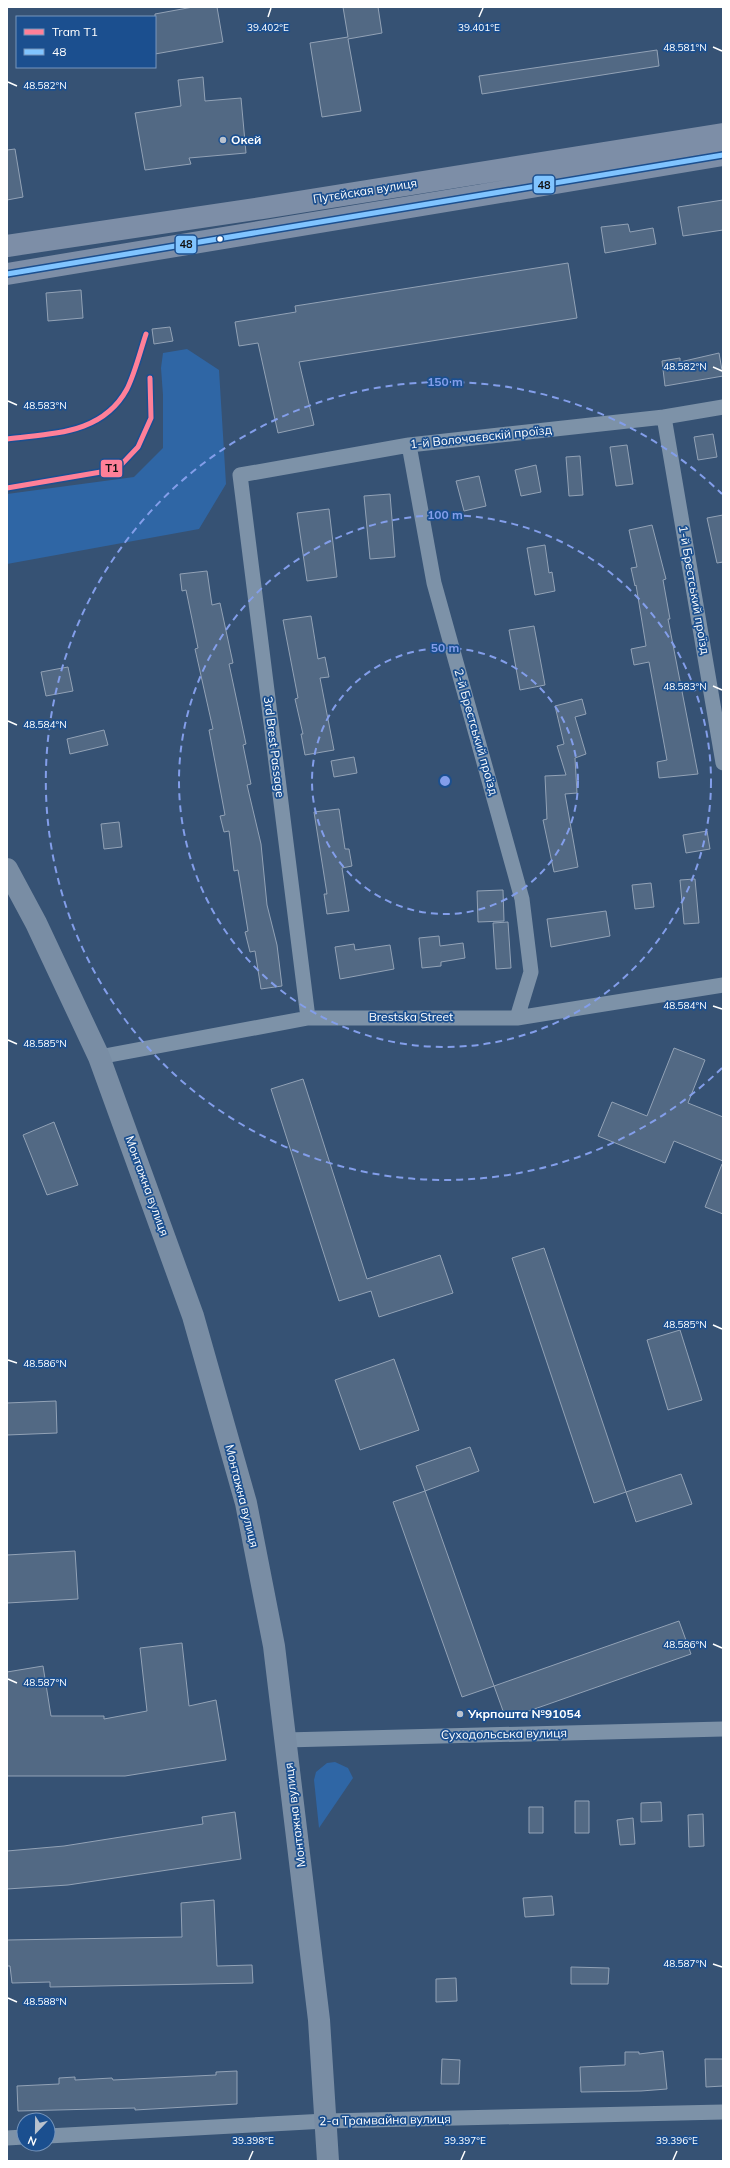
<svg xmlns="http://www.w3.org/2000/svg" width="730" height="2168" font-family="Mulish,sans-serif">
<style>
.green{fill:#2f66a5}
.building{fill:#526984;stroke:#92a2b6}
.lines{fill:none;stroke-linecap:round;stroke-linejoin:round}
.street{stroke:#7d92a8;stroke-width:15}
.secondary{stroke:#798da4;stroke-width:22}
.primary{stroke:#7d8ea7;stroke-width:22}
.bus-1-casing{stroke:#1b4f8f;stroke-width:8}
.bus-1{stroke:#80c4ff;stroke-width:5}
.tram-1-casing{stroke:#1b4f8f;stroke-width:8}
.tram-1{stroke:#ff8098;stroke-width:5}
.ticks{fill:none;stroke:#fff;stroke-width:1.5}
.ring{fill:none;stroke:#839eea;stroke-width:2;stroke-dasharray:7 5}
.poi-dot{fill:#b9c2ce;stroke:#1b4f8f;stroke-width:1.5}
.bus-dot{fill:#fff;stroke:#1b4f8f;stroke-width:1.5}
.labels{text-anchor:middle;stroke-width:3.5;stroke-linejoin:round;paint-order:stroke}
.poi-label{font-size:12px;font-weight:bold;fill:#fff;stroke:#1b4f8f;text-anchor:start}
.street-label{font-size:12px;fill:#fff;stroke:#1b4f8f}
.ticks-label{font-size:10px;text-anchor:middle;fill:#fff;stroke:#1b4f8f;stroke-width:3.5;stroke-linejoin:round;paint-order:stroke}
.centre{fill:#839eea;stroke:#1b4f8f;stroke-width:2}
.ring-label{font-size:12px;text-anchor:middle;font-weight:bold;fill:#839eea;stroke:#1b4f8f;stroke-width:3.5;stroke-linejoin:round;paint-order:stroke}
.line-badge{stroke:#1b4f8f;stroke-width:1.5}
.pale-badge-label{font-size:11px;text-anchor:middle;font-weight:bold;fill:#111}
</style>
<rect width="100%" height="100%" fill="#365274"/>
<path class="green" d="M187 349 219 370 226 484 199 529 7 564V494L134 477 163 448V395L161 368 163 353Z
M335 1762 348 1768 353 1778 319 1828 314 1780 316 1772 327 1763Z"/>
<path class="building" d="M193 7H217L223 42 155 54V14Z
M343 7H378L382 33 348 39 361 111 322 117 310 43 348 37Z
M657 50 659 66 482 94 479 76Z
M203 77 205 101 241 98 246 153 189 158 191 164 145 170 135 113 181 106 178 80Z
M15 149 23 197 7 200V150Z
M723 200V230L683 236 678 207Z
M628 224 630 232 653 228 656 244 605 253 601 227Z
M568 263 577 318 299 362 314 425 278 433 258 343 239 346 235 322 296 312 295 306Z
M81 290 83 318 48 321 46 293Z
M170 327 173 341 154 344 152 329Z
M719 353 723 376 665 386 662 361 680 358V362Z
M713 434 717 457 698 460 694 437Z
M627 445 633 484 616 486 610 447Z
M580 456 583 495 569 496 566 457Z
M536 465 541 492 521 496 515 470Z
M479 476 486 506 464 511 456 481Z
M390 494 395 557 370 559 364 496Z
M329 509 337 577 307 581 297 513Z
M723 515V562L717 563 707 518Z
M652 525 666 579 663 580 670 619H668L698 774 659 778 657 762 667 760 649 662 634 665 631 649 646 646 636 585 635 586 631 568 637 567 629 530Z
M545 545 549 573 552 572 555 591 535 595 527 548Z
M207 571 212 605 220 603 233 663 229 664 246 744 243 745 251 784 247 785 261 844 267 905 277 945 282 986 261 989 255 951 250 952 245 932 248 931 238 870 234 871 229 831 224 832 220 816 225 815 209 730 213 729 195 649 198 648 186 590 182 591 180 574Z
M311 616 318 659 325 657 329 677 320 678 334 750 305 755 301 734H303L295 699 298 698 283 620Z
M534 626 545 685 520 690 509 630Z
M68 667 73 691 46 696 41 672Z
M582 699 586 714 575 717 586 754 575 758 577 793 565 794 578 867 554 872 543 820 547 819 545 776 566 775 557 746 564 744 555 706Z
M104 730 108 745 70 754 67 739Z
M354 757 357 773 334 777 331 761Z
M339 809 345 849H349L352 866 342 868 349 911 327 914 324 894H327L314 812Z
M119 822 122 847 104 849 101 824Z
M707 831 710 849 686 853 683 835Z
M695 879 699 923 684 924 680 880Z
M651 883 654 907 635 909 632 885Z
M503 890 504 921 478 922 477 891Z
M606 911 610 936 551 947 547 919Z
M508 922 511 968 496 969 493 923Z
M439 936 440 946 463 943 465 958 441 962V966L422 968 419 938Z
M354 944 355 950 390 945 394 969 340 979 335 947Z
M674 1048 705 1060 688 1103 723 1117V1161L674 1141 665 1163 598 1136 612 1102 647 1116Z
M303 1079 367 1279 440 1255 453 1293 379 1317 371 1291 339 1301 271 1089Z
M54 1122 78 1185 47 1195 23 1135Z
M722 1164H723V1214L705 1207Z
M544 1248 626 1492 594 1503 512 1258Z
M680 1330 702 1400 668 1410 647 1340Z
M394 1359 419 1430 360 1450 335 1380Z
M56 1401 57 1433 7 1435V1403Z
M470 1447 479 1471 425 1491 416 1466Z
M681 1474 692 1504 636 1522 626 1492Z
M425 1491 494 1686 462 1697 393 1502Z
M75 1551 78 1599 7 1603V1555Z
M679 1621 691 1654 506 1719 494 1686Z
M182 1643 189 1706 216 1700 226 1760 125 1776H7V1672L43 1666 51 1716H104V1719L147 1711 140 1648Z
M575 1801H589V1833H575Z
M661 1802 662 1821 641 1822V1803Z
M529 1807H543V1833H529Z
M235 1812 241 1859 68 1885 7 1889V1851L64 1846 203 1824 202 1817Z
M703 1814 704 1846 689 1847 688 1815Z
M633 1818 635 1844 620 1845 617 1820Z
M552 1896 554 1915 525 1917 523 1898Z
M214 1900 217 1966 252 1965 253 1983 50 1987V1982L12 1983 10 1966H7V1940L182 1937 181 1903Z
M571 1967 609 1968 608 1984H571Z
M456 1978 457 2001 436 2002V1979Z
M663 2051 667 2089 641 2091 581 2092 580 2067 625 2065V2052H639V2054Z
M442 2059 460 2060 459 2084H441Z
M705 2059H723V2086L706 2087Z
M237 2071V2104L135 2110V2108L18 2111 17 2086 59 2084V2078L75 2077V2080L112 2078 113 2080 216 2075V2072Z"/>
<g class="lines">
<path class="street" d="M664 417 723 763
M409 445 434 583 522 899 531 972 517 1018
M308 1018 240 475 409 445 664 417 723 407
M99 1057 308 1018H517L723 985
M285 1740 723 1729
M48 2136 326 2121 723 2112
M7 2138 24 2137"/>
<path class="secondary" d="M7 869 36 923 99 1057 193 1316 246 1503 274 1646 319 2020 328 2161"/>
<path class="primary" d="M7 246 262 208 723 134
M7 274 723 155"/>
<g class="bus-1-casing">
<path id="bus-1" d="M7 274 723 155"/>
</g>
<use href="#bus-1" class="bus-1"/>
<g class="tram-1-casing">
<path id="tram-1" d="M7 439C52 433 102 435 127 389 135 373 140 352 146 334
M7 488 101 472 120 466 138 447 151 418 150 378"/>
</g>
<use href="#tram-1" class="tram-1"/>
</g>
<path class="ticks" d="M268 17 271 8M479 17 483 8M713 47 722 51M8 82 17 86M713 367 722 371M8 401 17 405M713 686 722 690M8 721 17 725M713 1006 722 1009M8 1040 17 1044M713 1325 722 1329M8 1360 17 1363M713 1644 722 1648M8 1679 17 1683M713 1964 722 1967M8 1998 17 2002M249 2160 253 2151M461 2160 465 2151M673 2160 677 2151"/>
<g class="ring">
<circle cx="445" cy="781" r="133"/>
<circle cx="445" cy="781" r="266"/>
<path d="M722 1068A399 399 0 1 1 722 494"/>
</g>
<g class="poi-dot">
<circle cx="223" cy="140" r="4"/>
<circle cx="460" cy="1714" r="4"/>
</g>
<circle class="bus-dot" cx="220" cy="239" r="3.5"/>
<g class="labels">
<g class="poi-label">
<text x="231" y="144">Окей</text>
<text x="468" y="1718">Укрпошта №91054</text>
</g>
<g class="street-label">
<text transform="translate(365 191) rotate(-9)" y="4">Путєйская вулиця</text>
<text transform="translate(481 437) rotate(-6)" y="4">1-й Волочаєвскій проїзд</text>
<text transform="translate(694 590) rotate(80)" y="4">1-й Брестський проїзд</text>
<text transform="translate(476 732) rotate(74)" y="4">2-й Брестський проїзд</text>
<text transform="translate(274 747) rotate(83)" y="4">3rd Brest Passage</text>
<text x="411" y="1021">Brestska Street</text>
<text transform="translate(147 1186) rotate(70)" y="4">Монтажна вулиця</text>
<text transform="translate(242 1496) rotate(76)" y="4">Монтажна вулиця</text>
<text transform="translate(504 1734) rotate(-1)" y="4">Суходольська вулиця</text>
<text transform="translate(295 1815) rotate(-97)" y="4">Монтажна вулиця</text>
<text transform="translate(385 2120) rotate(-1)" y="4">2-а Трамвайна вулиця</text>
</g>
</g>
<g class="ticks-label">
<text x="268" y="31">39.402°E</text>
<text x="479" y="31">39.401°E</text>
<text x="685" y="51">48.581°N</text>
<text x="45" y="89">48.582°N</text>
<text x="685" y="370">48.582°N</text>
<text x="45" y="409">48.583°N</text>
<text x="685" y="690">48.583°N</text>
<text x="45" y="728">48.584°N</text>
<text x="685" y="1009">48.584°N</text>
<text x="45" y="1047">48.585°N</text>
<text x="685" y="1328">48.585°N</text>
<text x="45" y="1367">48.586°N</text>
<text x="685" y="1648">48.586°N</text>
<text x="45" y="1686">48.587°N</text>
<text x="685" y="1967">48.587°N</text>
<text x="45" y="2005">48.588°N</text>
<text x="253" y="2144">39.398°E</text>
<text x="465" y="2144">39.397°E</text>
<text x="677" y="2144">39.396°E</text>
</g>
<circle cx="445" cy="781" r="6" class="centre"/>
<g class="ring-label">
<text x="445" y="386">150 m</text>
<text x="445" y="519">100 m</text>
<text x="445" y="652">50 m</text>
</g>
<g class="line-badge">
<rect x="533" y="175" width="22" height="19" rx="4" fill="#80c4ff"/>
<rect x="175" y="235" width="22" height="19" rx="4" fill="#80c4ff"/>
<rect x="100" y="459" width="23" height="19" rx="4" fill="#ff8098"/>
</g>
<g class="pale-badge-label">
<text x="544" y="189">48</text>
<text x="186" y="248">48</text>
<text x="112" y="472">T1</text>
</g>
<rect width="730" height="2168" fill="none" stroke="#ffffff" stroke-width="16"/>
<rect x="16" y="16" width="140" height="52" fill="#1b4f8f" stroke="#7695bc"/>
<rect x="24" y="29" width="20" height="6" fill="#ff8098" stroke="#7695bc"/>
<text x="52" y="36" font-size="12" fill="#ffffff">Tram T1</text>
<rect x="24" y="49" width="20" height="6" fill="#80c4ff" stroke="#7695bc"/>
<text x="52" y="56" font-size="12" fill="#ffffff">48</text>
<g transform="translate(36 2132) rotate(202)"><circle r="19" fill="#1b4f8f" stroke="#7695bc"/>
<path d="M0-3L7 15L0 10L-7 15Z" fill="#b9c2ce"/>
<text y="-6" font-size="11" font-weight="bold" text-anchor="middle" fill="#ffffff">N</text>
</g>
</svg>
